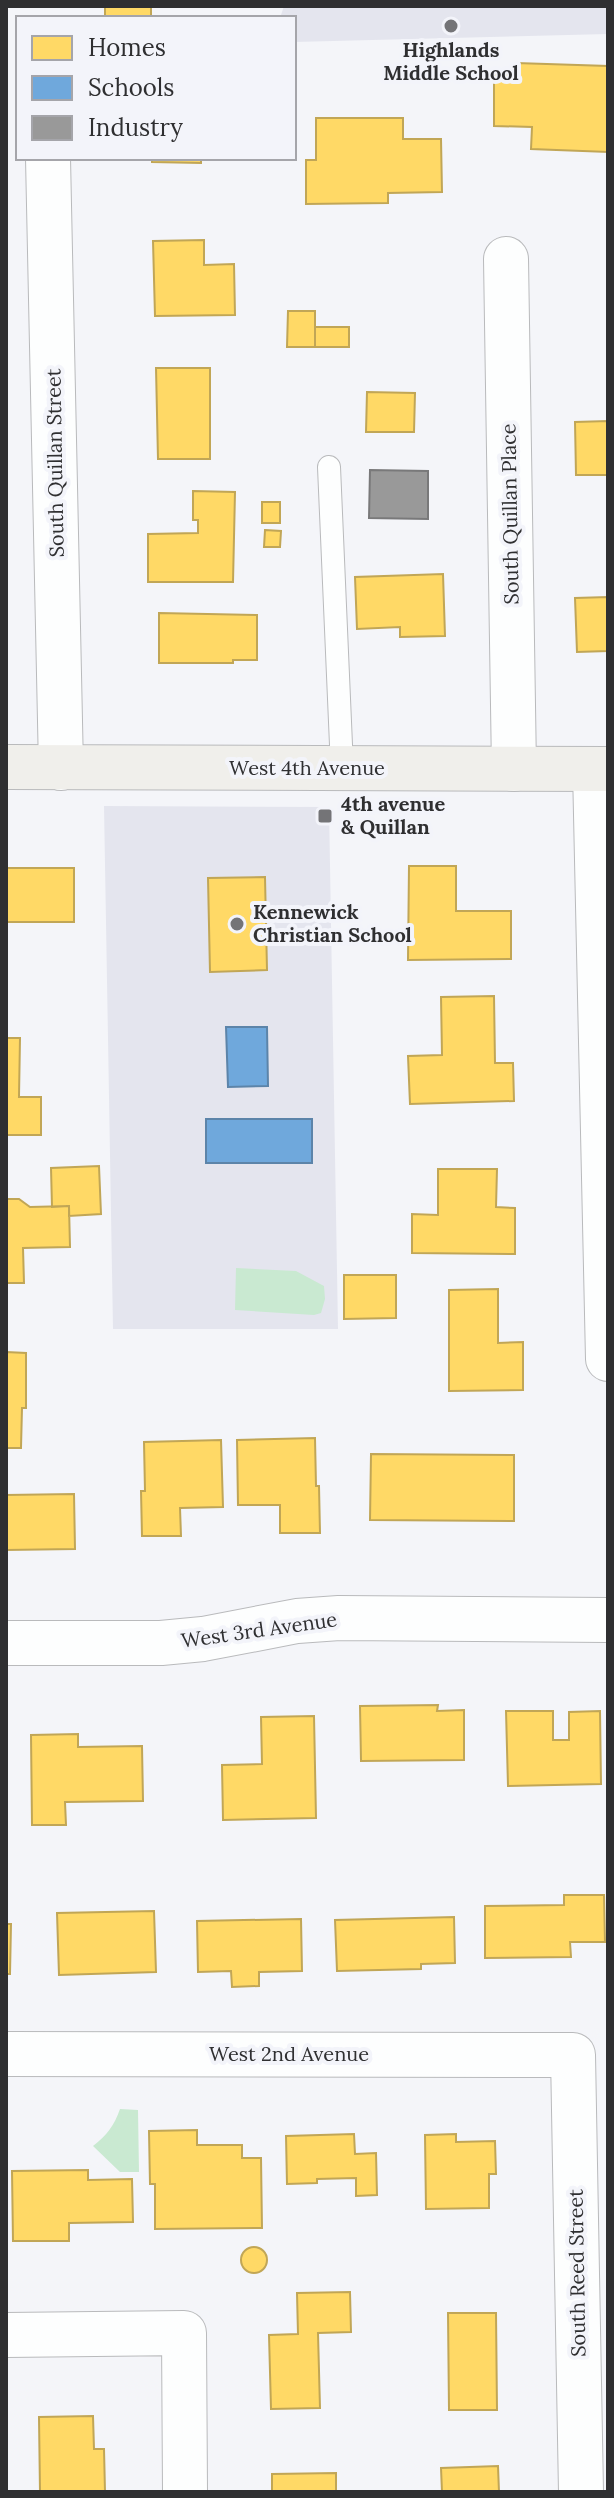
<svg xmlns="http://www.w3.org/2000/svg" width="614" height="2498" font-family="Lora,serif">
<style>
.built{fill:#e4e5ee}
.green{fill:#c9e9d1}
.homes{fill:#ffd966;stroke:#c1a656;stroke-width:2}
.schools{fill:#6fa8dc;stroke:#5c84a9;stroke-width:2}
.industry{fill:#999;stroke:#79797a;stroke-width:2}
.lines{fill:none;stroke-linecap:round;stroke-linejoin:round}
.lane-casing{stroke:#b9babc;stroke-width:24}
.street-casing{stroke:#b9babc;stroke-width:46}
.secondary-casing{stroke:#b9babc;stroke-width:46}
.lane{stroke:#fdfefe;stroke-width:22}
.street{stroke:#fdfefe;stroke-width:44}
.secondary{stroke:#f0efeb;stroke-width:44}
.poi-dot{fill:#747477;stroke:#f3f4fa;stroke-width:3}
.labels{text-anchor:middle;stroke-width:8;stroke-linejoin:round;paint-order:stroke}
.poi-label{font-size:20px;font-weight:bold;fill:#2f2f31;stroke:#f3f4fa;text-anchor:start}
.street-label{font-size:20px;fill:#2f2f31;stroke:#f3f4fa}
</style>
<rect width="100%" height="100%" fill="#f4f5f9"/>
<path class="built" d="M284 6H608V34L294 42V18H280Z
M104 806 329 807 338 1329H113Z"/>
<path class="green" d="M236 1268 296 1271 324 1286 325 1299 321 1313 314 1315 235 1310Z
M120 2109 138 2110 139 2172H120L93 2146C107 2135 114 2126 120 2109Z"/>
<path class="homes" d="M105 6H151V18H105Z
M516 63 608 66V152L531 149 532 127 494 126V73L516 74Z
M316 118H403V139H441L442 192 388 193V203L306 204V160H316Z
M152 158H201V163L152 162Z
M204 240V265L234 264 235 315 155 316 153 241Z
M288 311H315V347H287Z
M315 327H349V347H315Z
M156 368H210V459H158Z
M367 392 415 393 414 432H366Z
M608 421V475H576L575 422Z
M193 491 235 492 233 582H148V534L198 533V520H193Z
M262 502H280V523H262Z
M265 530 281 531 280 547H264Z
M443 574 445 636 400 637V627L357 629 355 577Z
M608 597V651L577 652 575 598Z
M159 613 257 615V660H233V663H159Z
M409 866H456V911H511V959L408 960Z
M6 868H74V922H6Z
M265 877 267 970 210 972 208 878Z
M494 996 495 1063H513L514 1101 410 1104 408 1056 442 1055 441 997Z
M6 1038H20L19 1097H41V1135H6Z
M99 1166 101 1214 69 1216V1206L52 1207 51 1168Z
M438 1169H497L496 1207 515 1208V1254L412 1253V1214L438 1215Z
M6 1199H19L30 1207 69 1206 70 1247 23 1248 24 1283H6Z
M344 1275H396V1318L344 1319Z
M498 1289V1343L523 1342V1390L449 1391V1290Z
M6 1352 26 1353V1408H22L21 1448H6Z
M315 1438 316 1486H319L320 1533H280V1505H238L237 1440Z
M221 1440 223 1507 180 1508 181 1536H142L141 1491H145L144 1442Z
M371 1454 514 1455V1521L370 1520Z
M74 1494 75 1549 6 1550V1495Z
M438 1705 437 1711 464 1710V1760L361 1761 360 1706Z
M506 1711H553V1740H569V1712L600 1711 601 1784 508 1786Z
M314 1716 316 1818 223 1820 222 1765 262 1764 261 1717Z
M78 1734V1747L142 1746 143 1801 65 1802 66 1825H32L31 1735Z
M564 1895H604L605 1942H570L571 1957 485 1958V1906L564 1905Z
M154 1911 156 1972 59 1975 57 1913Z
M454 1917 455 1963 421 1964V1969L337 1971 335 1920Z
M301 1919 302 1971 259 1972V1986L232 1987 231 1971 198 1972 197 1921Z
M6 1924H11L10 1974H6Z
M197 2130V2145H242V2158H261L262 2228 155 2229V2184H150L149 2131Z
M354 2134 355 2154 376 2153 377 2195 356 2196V2178L317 2179V2183L287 2184 286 2136Z
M456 2134V2142L495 2141 496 2174H489V2208L426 2209 425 2135Z
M88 2170V2180L132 2179 133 2222 69 2223V2241H13L12 2171Z
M241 2260a13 13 0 1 1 26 0a13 13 0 1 1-26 0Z
M350 2292 351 2332 318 2333 320 2408 271 2409 269 2335 298 2334 297 2293Z
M448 2313H496L497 2410H449Z
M93 2416 94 2449H104L105 2492H40L39 2417Z
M498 2466 499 2492H442L441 2468Z
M336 2473V2492H272V2474Z"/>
<path class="schools" d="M226 1027H267L268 1086 228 1087Z
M206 1119H312V1163H206Z"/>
<path class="industry" d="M370 470 428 471V519L369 518Z"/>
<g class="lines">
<g class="lane-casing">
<path id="lane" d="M329 467 342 768"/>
</g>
<g class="street-casing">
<path id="street" d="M48 158 61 768
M506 259 514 769
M595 769 608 1359
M6 1643H161L203 1639 297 1621 339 1618 608 1620
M6 2054 573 2055 581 2492
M6 2335 184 2333 185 2492"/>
</g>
<g class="secondary-casing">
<path id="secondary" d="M6 767 608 769"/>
</g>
<use href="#lane" class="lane"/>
<use href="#street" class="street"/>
<use href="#secondary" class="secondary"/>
</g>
<g class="poi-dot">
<circle cx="451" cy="26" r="8"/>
<rect x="317" y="808" width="16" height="16" rx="4"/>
<circle cx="237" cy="924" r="8"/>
</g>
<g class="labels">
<g class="poi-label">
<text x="451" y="57" text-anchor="middle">Highlands<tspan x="451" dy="23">Middle School</tspan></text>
<text x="341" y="811">4th avenue<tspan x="341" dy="23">&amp; Quillan</tspan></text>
<text x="253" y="919">Kennewick<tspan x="253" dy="23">Christian School</tspan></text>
</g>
<g class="street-label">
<text transform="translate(55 463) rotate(-91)" y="7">South Quillan Street</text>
<text transform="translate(510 514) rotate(-91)" y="7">South Quillan Place</text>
<text x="307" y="775">West 4th Avenue</text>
<text transform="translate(259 1630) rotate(-8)" y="7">West 3rd Avenue</text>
<text x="289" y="2061">West 2nd Avenue</text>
<text transform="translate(577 2273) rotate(-91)" y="7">South Reed Street</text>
</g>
</g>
<rect width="614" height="2498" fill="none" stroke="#2f2f31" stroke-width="16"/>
<rect x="16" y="16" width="280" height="144" fill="#f3f4fa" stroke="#a5a5aa" stroke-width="2"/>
<rect x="32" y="36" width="40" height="24" fill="#ffd966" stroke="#a5a5aa" stroke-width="2"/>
<text x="88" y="56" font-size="24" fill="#2f2f31">Homes</text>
<rect x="32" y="76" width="40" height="24" fill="#6fa8dc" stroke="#a5a5aa" stroke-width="2"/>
<text x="88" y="96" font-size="24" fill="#2f2f31">Schools</text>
<rect x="32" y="116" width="40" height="24" fill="#999999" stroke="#a5a5aa" stroke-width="2"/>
<text x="88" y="136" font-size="24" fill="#2f2f31">Industry</text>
</svg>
